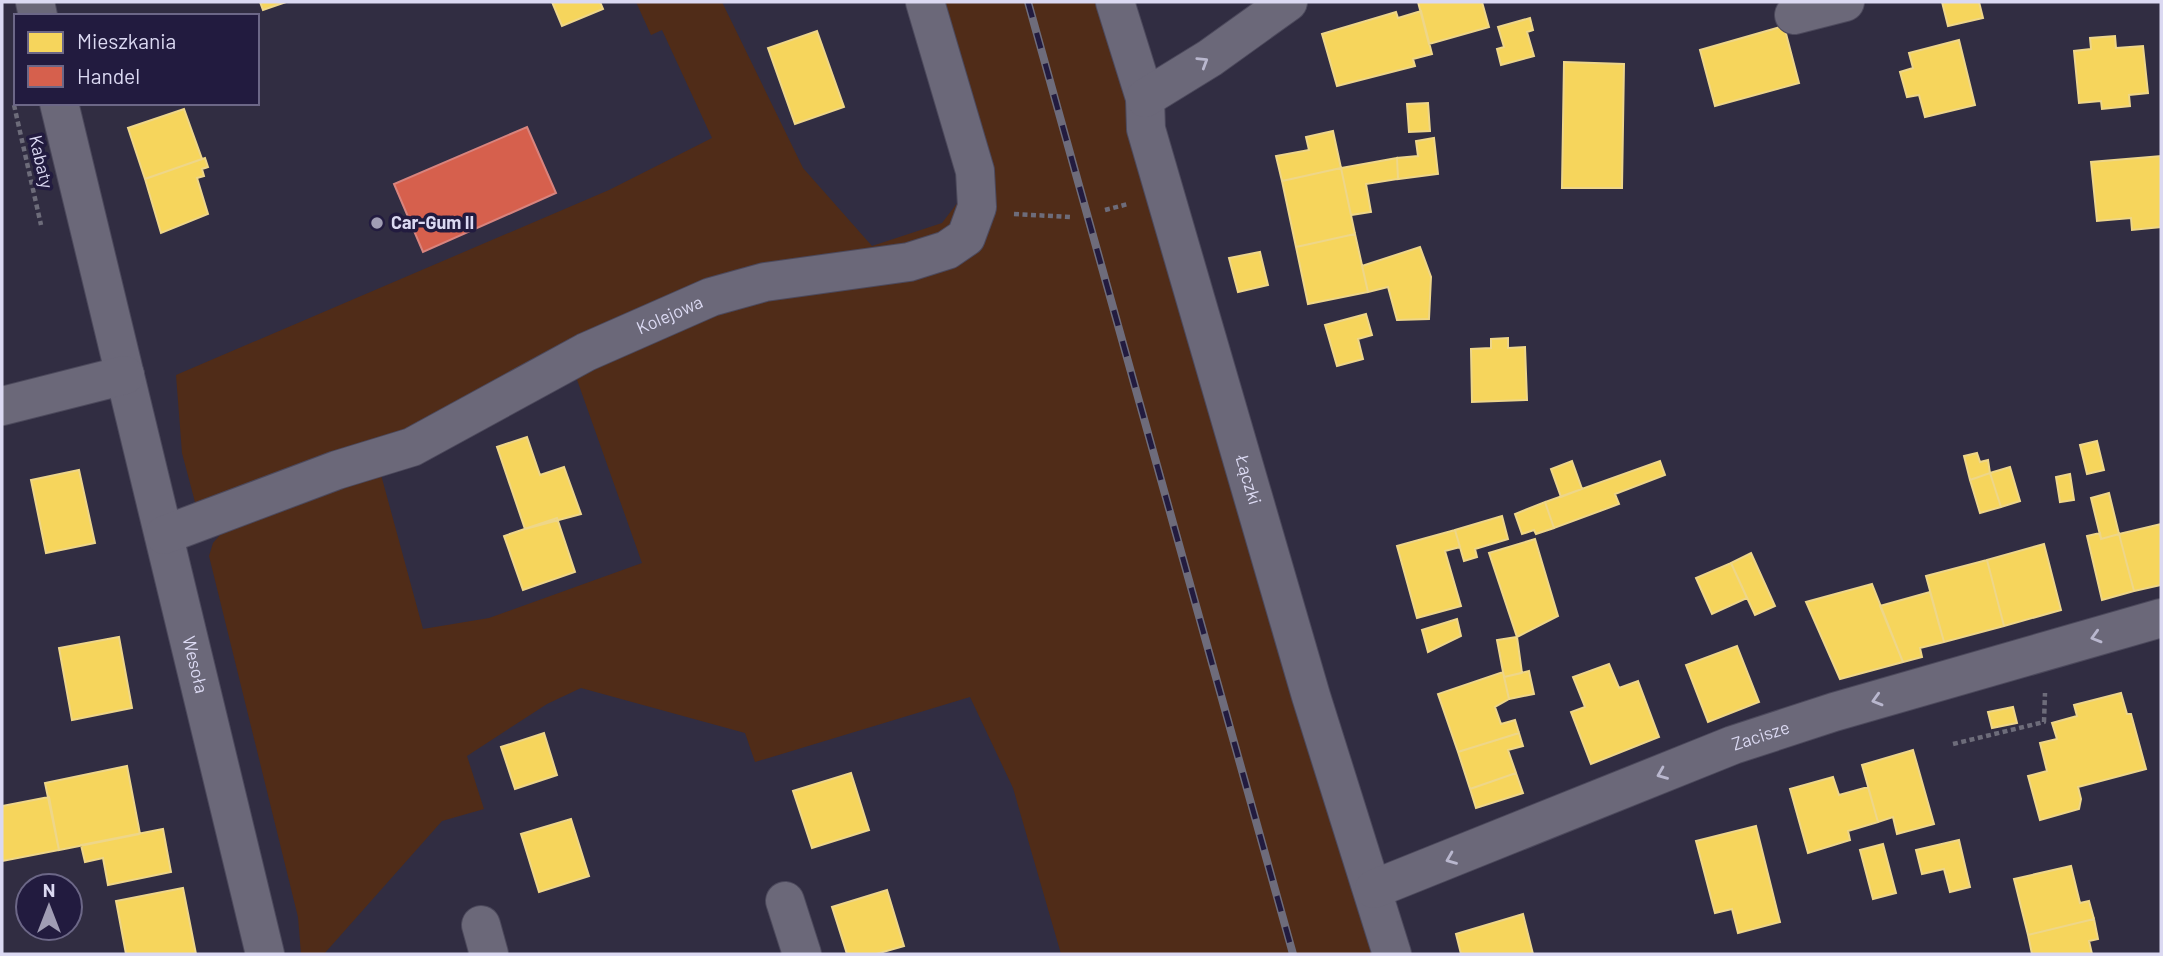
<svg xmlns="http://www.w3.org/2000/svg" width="2163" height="956" font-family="Barlow,sans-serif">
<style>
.green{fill:#502c18}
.homes{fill:#f6d55c;stroke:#eed689;stroke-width:2}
.shops{fill:#d6604d;stroke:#d8847e;stroke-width:2}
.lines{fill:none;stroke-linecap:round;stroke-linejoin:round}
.minor-casing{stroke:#4c495c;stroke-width:40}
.path{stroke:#6d6c7a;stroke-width:4.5;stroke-dasharray:5 3.5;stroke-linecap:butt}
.minor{stroke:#6b6879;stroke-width:38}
.rail-casing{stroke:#6e6c7b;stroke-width:8}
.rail{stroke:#221b3f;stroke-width:5;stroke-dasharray:16;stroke-linecap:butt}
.oneway{stroke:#b9b7ce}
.poi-dot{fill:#a09db4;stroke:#221b3f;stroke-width:2.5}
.labels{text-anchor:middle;stroke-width:7;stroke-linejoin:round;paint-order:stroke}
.street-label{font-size:18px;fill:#dbd9f2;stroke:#221b3f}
.poi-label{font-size:18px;font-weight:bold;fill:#dbd9f2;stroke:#221b3f;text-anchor:start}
</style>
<rect width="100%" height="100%" fill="#312d42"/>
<path class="green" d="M636 2H722L803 168 872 246 942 223 958 202V178L914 2H1115L1392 954H1061L1013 788 970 697 755 762 745 733 581 688 547 704 467 756 484 809 442 821 324 954H301L298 917 209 556 213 543 226 528 380 471 423 629 489 618 642 563 575 374 200 521 182 453 176 375 609 190 712 138 662 30 651 35Z"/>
<path class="homes" d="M260 2H286L263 10Z
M552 2H600L603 9 562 26Z
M1418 2H1482L1489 27 1429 44Z
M1942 2H1979L1983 18 1948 26Z
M1421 11 1432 54 1413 59 1415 66 1337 86 1322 34 1396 12 1398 18Z
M1530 18 1533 30 1527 32 1534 56 1501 65 1497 49 1504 47 1498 27Z
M1784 26 1799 83 1715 106 1700 50Z
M817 31 844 107 795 124 768 48Z
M2115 36 2116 48 2143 46 2148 93 2129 95 2130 106 2102 109 2101 101 2079 103 2074 51 2091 49 2090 38Z
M1959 40 1975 105 1925 117 1919 95 1907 97 1900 72 1913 68 1909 53Z
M1564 62 1624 64 1622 188H1562Z
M1428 103 1430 131 1409 132 1407 104Z
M184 109 202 159 145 179 128 128Z
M1333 131 1341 168 1282 181 1276 156 1309 150 1306 137Z
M1434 138 1438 174 1398 179 1397 158 1418 156 1416 141Z
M2161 156V227L2132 230 2131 218 2097 221 2091 162Z
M205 158 208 167 202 169 204 176 197 178 208 214 161 233 145 179Z
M1397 158 1398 179 1366 184 1371 212 1351 215 1341 168Z
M1341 168 1355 234 1296 247 1282 181Z
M1355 234 1368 292 1308 304 1296 247Z
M1420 247 1431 277 1429 319 1397 320 1388 287 1368 292 1362 266Z
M1260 252 1268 285 1238 292 1229 258Z
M1366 314 1372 335 1358 339 1363 359 1337 366 1325 325Z
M1508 338V348L1525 347 1527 400 1472 402 1471 349 1491 348V339Z
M527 437 540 475 564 467 581 514 525 529 497 447Z
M2097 441 2104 470 2087 474 2080 445Z
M1977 453 1980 462 1988 460 1990 473 1970 480 1964 456Z
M1572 461 1582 489 1561 497 1551 469Z
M1660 461 1665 475 1615 494 1619 504 1554 528 1545 502Z
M2010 467 2020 501 2001 507 1990 473Z
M79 470 95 543 46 553 31 480Z
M1990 473 2001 507 1980 513 1970 480Z
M2070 474 2074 500 2060 502 2056 477Z
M2109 493 2119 534 2101 539 2091 498Z
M1545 502 1554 528 1536 534 1534 530 1522 534 1515 514Z
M1502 516 1508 539 1475 549 1477 557 1464 561 1455 530Z
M557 518 575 572 523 590 504 536Z
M2161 524V585L2134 591 2119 534Z
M1455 530 1460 547 1445 551 1461 606 1417 618 1397 546Z
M2100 533 2101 539 2119 534 2134 591 2102 600 2087 536Z
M1535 539 1558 616 1517 637 1489 553Z
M2044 544 2061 610 2004 626 1987 560Z
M1751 553 1775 606 1755 615 1731 563Z
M1987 560 2004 626 1944 642 1926 576Z
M1731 563 1747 598 1712 614 1696 578Z
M1872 584 1903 662 1840 679 1806 602Z
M1930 592 1944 642 1920 648 1922 657 1903 662 1880 606Z
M1457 619 1461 636 1428 652 1422 630Z
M119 637 132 708 72 720 59 648Z
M1517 637 1522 673 1504 677 1497 640Z
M1737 646 1759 702 1708 722 1686 665Z
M1609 664 1619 688 1638 681 1659 737 1591 764 1571 712 1585 707 1573 677Z
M1529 671 1534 694 1509 699 1504 677Z
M1503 672 1509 699 1495 707 1501 724 1515 720 1519 733 1458 752 1438 694Z
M2121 693 2127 714H2131L2146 769 2078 787 2081 799 2079 809 2040 820 2028 776 2047 771 2040 743 2057 739 2052 723 2077 716 2074 705Z
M2013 707 2017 723 1992 728 1988 712Z
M544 733 557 775 515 789 501 747Z
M1519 733 1523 746 1508 750 1516 773 1470 789 1458 752Z
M1913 750 1934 824 1897 834 1893 817 1878 822 1862 765Z
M127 766 140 834 59 850 45 783Z
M851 773 869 830 812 848 793 791Z
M1516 773 1523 793 1476 808 1470 789Z
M1833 777 1839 795 1868 787 1878 822 1848 831 1850 840 1808 853 1790 789Z
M49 797 59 850 2 861V806Z
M571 819 589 876 539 892 521 834Z
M1756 826 1780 922 1738 933 1732 909 1715 913 1696 841Z
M163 829 171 872 108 885 103 858 85 862 81 845Z
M1959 840 1970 887 1950 892 1944 869 1922 874 1916 850Z
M1883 844 1896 893 1873 899 1860 850Z
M2071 866 2080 903 2089 901 2094 919 2028 935 2014 879Z
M183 888 196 954H126L116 901Z
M887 890 904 946 876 954H847L832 907Z
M1523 914 1533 954H1461L1456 934Z
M2094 919 2098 939 2089 941 2092 954H2032L2028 935Z"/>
<path class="shops" d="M527 127 556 193 423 252 394 184Z"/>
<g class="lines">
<g class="minor-casing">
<g id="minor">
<path d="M35 2 38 16"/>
<path id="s1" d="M1115 2 1145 98 1146 129 1311 696 1392 954"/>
<path d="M1794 15 1845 2"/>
<path d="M1145 98 1210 58 1288 2"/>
<path id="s2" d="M59 103 265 954"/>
<path d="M2 406 125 375"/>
<path id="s3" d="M164 535 337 470 412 447 586 352 711 297 765 282 909 262 947 250 966 237 977 207 975 171 925 2"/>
<path id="s4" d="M1374 889 1733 745 1834 712 2161 618"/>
<path d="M785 901 802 954"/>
<path d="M481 925 489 954"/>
</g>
</g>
<path class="path" d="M14 105 41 225
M1105 210 1128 204
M1014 214 1070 217
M1953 744 2044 722 2045 693"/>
<use href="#minor" class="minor"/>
<g class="rail-casing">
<path id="rail" d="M1028 2 1293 954"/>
</g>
<use href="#rail" class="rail"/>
</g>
<defs><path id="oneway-chevron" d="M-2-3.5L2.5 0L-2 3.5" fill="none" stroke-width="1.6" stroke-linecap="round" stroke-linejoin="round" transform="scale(1.75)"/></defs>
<g class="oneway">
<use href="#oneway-chevron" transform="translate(1203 62) rotate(-32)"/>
<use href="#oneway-chevron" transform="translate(2096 637) rotate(164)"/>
<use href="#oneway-chevron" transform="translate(1877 700) rotate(164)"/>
<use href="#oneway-chevron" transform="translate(1662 774) rotate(158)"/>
<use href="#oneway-chevron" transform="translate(1451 859) rotate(158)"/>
</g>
<circle class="poi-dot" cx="377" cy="223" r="7"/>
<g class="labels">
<g class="street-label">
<text transform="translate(41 162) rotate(77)" y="6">Kabaty</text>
<text dy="6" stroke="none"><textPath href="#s3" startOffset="553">Kolejowa</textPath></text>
<text dy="6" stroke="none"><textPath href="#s1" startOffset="497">Łączki</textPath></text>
<text dy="6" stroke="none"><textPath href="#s2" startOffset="578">Wesoła</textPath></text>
<text dy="6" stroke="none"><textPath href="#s4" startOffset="416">Zacisze</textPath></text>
</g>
<g class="poi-label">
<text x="391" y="229">Car-Gum II</text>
</g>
</g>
<rect width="2163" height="956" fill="none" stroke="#dbd9f2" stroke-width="7"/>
<rect x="14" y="14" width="245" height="91" fill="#221b3f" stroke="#6c6787" stroke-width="2"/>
<rect x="28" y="32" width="35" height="21" fill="#f6d55c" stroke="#6c6787" stroke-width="2"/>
<text x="77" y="49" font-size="21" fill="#dbd9f2">Mieszkania</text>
<rect x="28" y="66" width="35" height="21" fill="#d6604d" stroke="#6c6787" stroke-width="2"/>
<text x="77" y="84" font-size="21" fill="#dbd9f2">Handel</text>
<g transform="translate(49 907)"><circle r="33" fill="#221b3f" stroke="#6c6787" stroke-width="2"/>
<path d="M0-5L12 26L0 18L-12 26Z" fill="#a09db4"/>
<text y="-10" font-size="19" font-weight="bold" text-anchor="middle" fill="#dbd9f2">N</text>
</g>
</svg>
